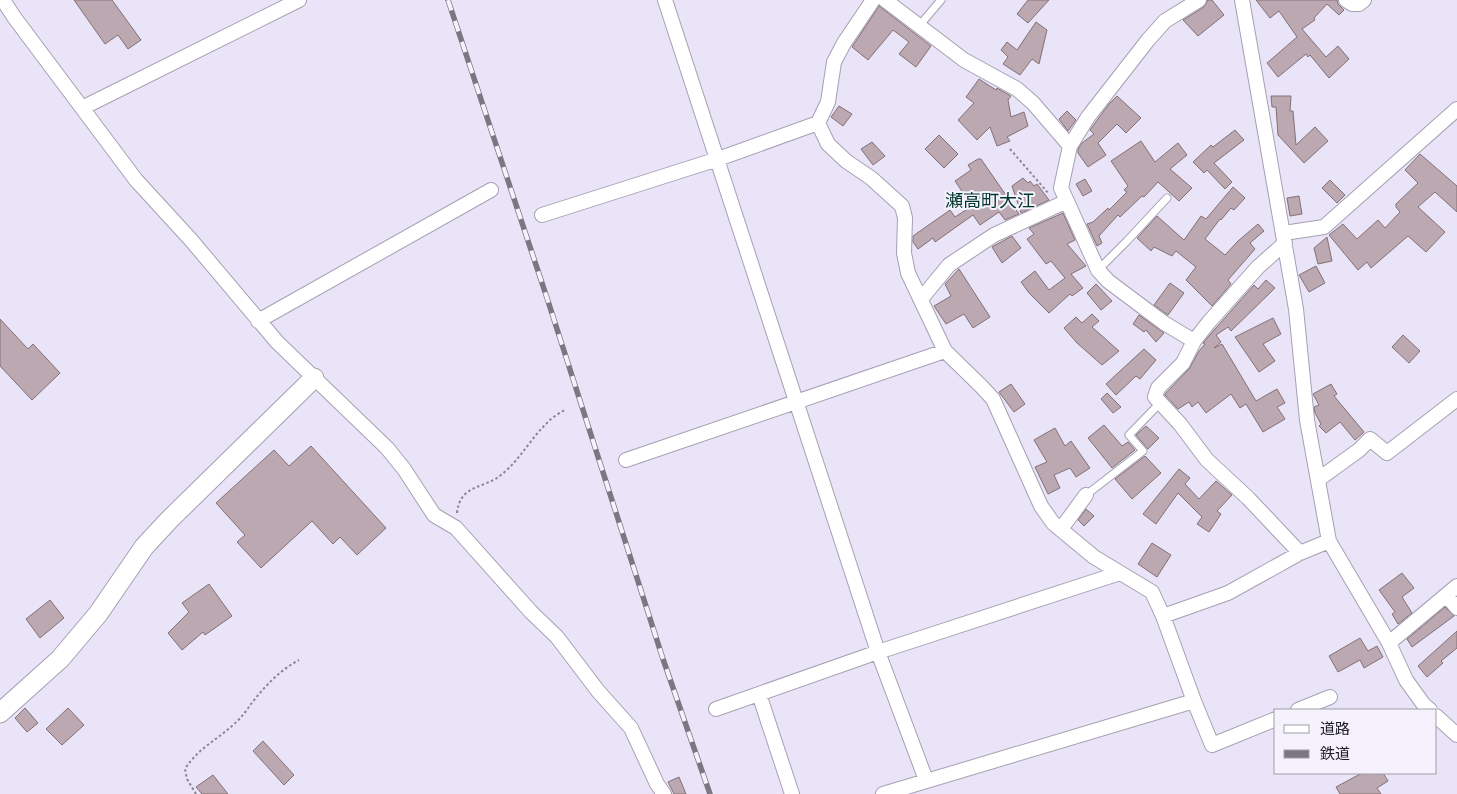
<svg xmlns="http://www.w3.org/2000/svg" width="1457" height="794" font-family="'Roboto Condensed','Noto Sans JP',sans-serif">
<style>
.building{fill:#bca8b0;stroke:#837077}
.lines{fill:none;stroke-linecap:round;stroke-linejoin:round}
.lane-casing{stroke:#a5a0b2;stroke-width:9}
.street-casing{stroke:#a5a0b2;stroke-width:16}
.secondary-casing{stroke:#a5a0b2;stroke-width:21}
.path{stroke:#898592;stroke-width:2;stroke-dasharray:2.5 2.5;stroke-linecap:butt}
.lane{stroke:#fff;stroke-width:7}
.street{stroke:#fff;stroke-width:14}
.secondary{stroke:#fff;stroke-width:19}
.rail-casing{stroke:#7a7783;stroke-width:5.5}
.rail{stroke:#f5f2fe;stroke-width:4;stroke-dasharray:11;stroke-linecap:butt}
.labels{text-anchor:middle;stroke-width:4;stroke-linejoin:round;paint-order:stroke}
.quarter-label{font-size:18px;fill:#003729;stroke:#f5f2fe}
</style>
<rect width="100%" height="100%" fill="#e9e4f7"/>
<path class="building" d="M74 0H112L141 40 128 49 118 35 105 44Z
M1028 0H1049L1028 23 1017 14Z
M1208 0H1212L1224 15 1198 36 1183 20 1204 7Z
M1256 0H1337L1338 4 1344 10 1339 15 1327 4 1314 18 1315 20 1302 29 1326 57 1338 46 1349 59 1329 78 1310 55 1308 57 1306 54 1278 77 1267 63 1297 37 1279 11 1270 18Z
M879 6 931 46 916 67 899 54 909 42 893 30 868 60 852 47Z
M1036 22 1047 30 1039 64 1032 59 1020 75 1003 64 1008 57 1001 50 1007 42 1017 50Z
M979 79 996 90 997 88 1011 96 1008 100 1011 117 1024 112 1028 126 1007 137 1010 141 997 146 990 127 977 140 958 120 974 103 966 97Z
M1117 96 1141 118 1126 133 1117 124 1098 143 1106 155 1088 167 1078 153V149L1082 143 1094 134 1090 130 1109 104Z
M1271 96H1291L1290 111H1293L1296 145 1315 127 1328 141 1304 163 1278 135 1276 107H1272Z
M839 106 852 114 843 126 831 117Z
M1067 111 1076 120 1068 131 1059 119Z
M1235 130 1244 140 1214 163 1232 182 1225 189 1207 170 1204 173 1193 162 1211 145 1213 147Z
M939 135 958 154 944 168 925 149Z
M1141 141 1155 162 1178 143 1187 155 1170 169 1192 188 1179 201 1158 182 1144 197 1142 196 1120 217 1118 215 1099 236 1102 243 1097 246 1087 224 1093 222 1108 208 1109 210 1127 192 1124 190 1128 186 1111 161Z
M872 142 885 156 873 165 861 149Z
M1420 154 1457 186V212L1435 192 1418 207 1445 232 1426 252 1408 236 1371 268 1367 262 1358 270 1329 235 1343 224 1357 239 1378 220 1385 228 1400 212 1396 207V204L1418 183 1405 170Z
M978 159H981L1019 214 1005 220 999 212 980 225 973 215 935 242 933 238 918 249 913 242V236L950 210 955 217 972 206 955 181 971 170 968 165Z
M1023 178 1028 183 1030 181 1034 186 1037 184 1049 200 1021 213 1012 186Z
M1085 179 1092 191 1083 196 1076 184Z
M1330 180 1345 195 1337 203 1322 188Z
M1233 187 1245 198 1234 210 1231 208 1221 220 1220 219 1205 239 1225 255 1238 241 1258 224 1264 231 1250 243 1255 249 1228 280 1231 284 1212 306 1186 280 1196 267 1176 251 1172 256 1154 247 1151 251 1137 238 1157 216 1184 240 1201 216 1206 219Z
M1299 196 1302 214 1290 216 1287 198Z
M1063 213 1075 240 1067 244 1086 266 1071 274 1083 288 1072 296 1070 294 1049 313 1029 293 1021 282 1035 271 1049 290 1065 278 1051 261 1046 264 1027 239 1034 234 1029 228Z
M1012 236 1021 248 1002 263 992 247Z
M1327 237 1332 261 1318 264 1314 248Z
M1316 266 1325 283 1309 292 1299 275Z
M959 269 990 317 973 328 964 314 946 324 934 306 951 296 945 284Z
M1266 280 1275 288 1231 331 1228 327 1216 335 1221 342 1214 348 1222 344 1256 401 1277 389 1285 403 1277 407 1285 419 1263 432 1246 404 1240 408 1231 394 1206 413 1198 402 1192 407 1189 402 1178 409 1165 395 1166 393 1189 369 1199 351 1205 344 1203 343 1216 328 1254 285 1258 289Z
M1170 283 1184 293 1168 315 1154 305Z
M1096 284 1112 301 1101 310 1087 293Z
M1092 314 1099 321 1092 327 1119 351 1102 365 1077 343 1064 328 1076 317 1082 323Z
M1139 315 1164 333 1156 342 1146 330 1144 332 1133 324Z
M1273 318 1281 334 1263 344 1275 361 1259 372 1235 337Z
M0 319 28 349 33 344 60 373 32 400 0 366Z
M1403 335 1420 351 1409 363 1392 347Z
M1144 349 1156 360 1140 379 1136 376 1116 395 1106 384Z
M1011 384 1025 404 1014 412 999 392Z
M1331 384 1337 394 1334 396 1364 432 1355 440 1340 422 1326 433 1319 426 1321 424 1315 413 1314 407 1319 405 1313 394Z
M1107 393 1121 407 1113 413 1101 399Z
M1104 425 1122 446 1128 442 1135 450 1112 468 1088 438Z
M1146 426 1159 438 1148 449 1136 435Z
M1055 428 1065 446 1071 441 1090 468 1076 477 1070 468 1054 475 1060 488 1048 494 1035 467 1047 462 1034 440Z
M311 446 386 528 357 555 340 537 333 544 312 521 261 568 237 542 245 535 216 503 274 450 289 466Z
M1145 456 1161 473 1132 499 1115 479Z
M1179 469 1190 478 1185 484 1199 499 1216 481 1232 495 1217 511 1221 514 1209 532 1197 524 1202 517 1178 493 1156 524 1143 514Z
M1086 509 1094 516 1084 526 1078 520Z
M1152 543 1171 555 1157 577 1138 564Z
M1402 573 1414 588 1402 597 1412 613 1398 624 1392 614 1395 612 1379 590Z
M209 584 232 616 205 635 203 632 182 650 168 633 189 612 182 603Z
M50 600 64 618 40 638 26 619Z
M1445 607 1454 616 1412 647 1407 639Z
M1457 631V648L1441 661 1443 663 1427 677 1418 666Z
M1360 638 1368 651 1377 646 1383 657 1364 668 1360 660 1338 672 1329 656Z
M25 708 38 723 27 732 15 718Z
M68 708 84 725 62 745 46 729Z
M263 741 294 775 284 785 253 751Z
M1362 773H1383L1388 781 1377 788 1381 794H1340L1336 787Z
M213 775 228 794H202L196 787Z
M679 777 686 794H674L668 782Z"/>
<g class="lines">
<g class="lane-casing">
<path id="lane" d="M919 26 941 0
M1098 270 1127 241 1167 198
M1086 495 1143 451 1129 435 1160 403"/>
</g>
<g class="street-casing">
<path id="street" d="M3 0 14 17 136 180 191 240 277 342 387 448 404 469 434 515 456 528 531 612 557 637 598 691 631 728 657 784 664 794
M665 0 878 652 926 780
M885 0 964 60 1017 89 1033 103 1070 146
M1242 0 1296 309 1307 420 1329 541 1389 643 1406 680 1424 705 1430 710
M1346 0 1352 4H1359L1364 0
M82 108 299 0
M818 123 828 144 846 161 871 178 902 206 905 218 904 253 908 273 945 351 981 386 993 399 1041 506 1053 523 1094 557 1152 592 1163 616 1194 701 1212 745 1276 719
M542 215 718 159 818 123 828 102 834 62 844 43 873 0
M1284 233 1324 227 1457 109
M1285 243 1258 267 1209 322 1194 341 1183 363 1158 388 1155 397 1180 424 1207 460 1248 498 1300 553
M921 299 949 265 994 235 1067 201
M258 321 491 190
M1194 341 1164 323 1108 281 1098 270 1061 188 1070 146 1088 117 1148 40 1165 21 1199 0
M626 460 945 351
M1319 479 1359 450 1370 439 1387 453 1457 399
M1061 529 1086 495
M1446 595 1457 608
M1163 616 1228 593 1300 553 1329 541
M1389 643 1457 586
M759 694 792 794
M716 709 878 652 1120 573
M1298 710 1330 697
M1436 716 1457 735
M883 794 1194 701"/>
</g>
<g class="secondary-casing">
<path id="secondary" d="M0 713 60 659 98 614 144 547 169 520 314 378"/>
</g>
<path class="path" d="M1010 149 1049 194
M457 513C460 484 484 489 501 475 520 460 530 439 547 423 552 417 560 413 566 409
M196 794 187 779 185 769C199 746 225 736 242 716 245 713 248 708 251 704 264 687 280 670 299 660"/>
<use href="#lane" class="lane"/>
<use href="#street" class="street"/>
<use href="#secondary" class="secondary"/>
<g class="rail-casing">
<path id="rail" d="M448 0 548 301 663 659 710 794"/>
</g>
<use href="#rail" class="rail"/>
</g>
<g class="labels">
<g class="quarter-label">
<text x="990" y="207">瀬高町大江</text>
</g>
</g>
<rect x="1274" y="709" width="162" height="65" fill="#f5f2fe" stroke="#a09da7"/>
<rect x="1284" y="725" width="25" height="8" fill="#ffffff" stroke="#a09da7"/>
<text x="1320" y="734" font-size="15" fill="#201e25">道路</text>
<rect x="1284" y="750" width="25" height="8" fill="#7a7783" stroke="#a09da7"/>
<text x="1320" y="759" font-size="15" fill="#201e25">鉄道</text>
</svg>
